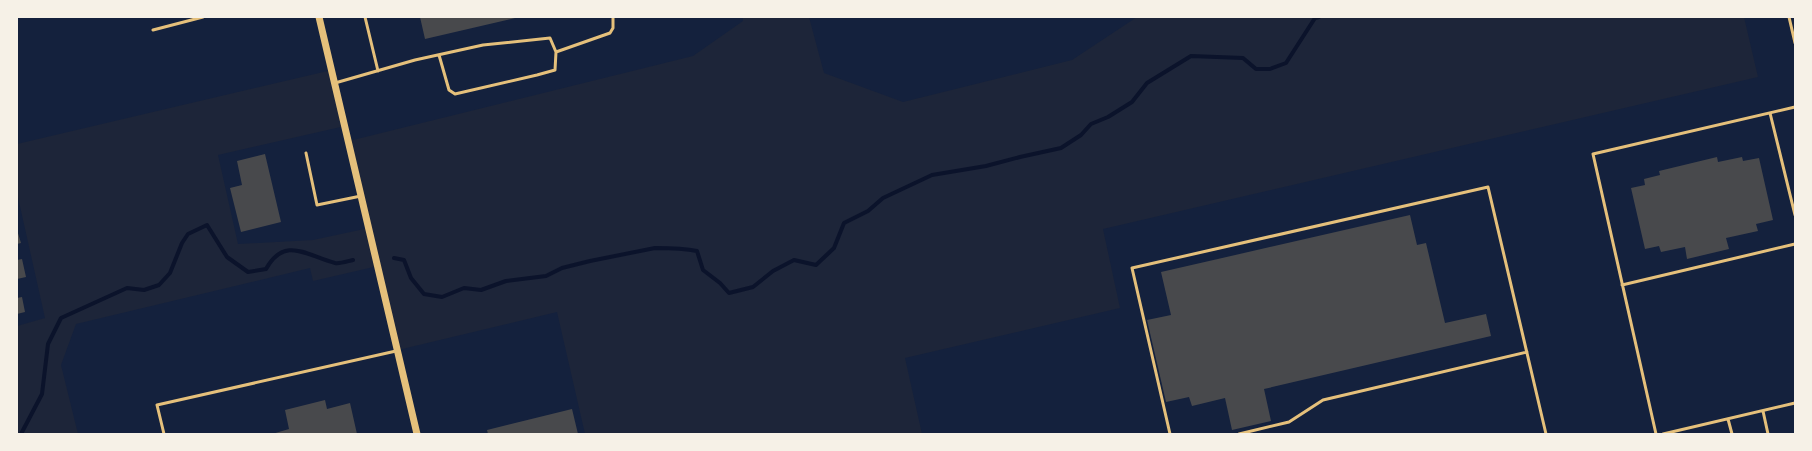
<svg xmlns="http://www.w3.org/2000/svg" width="1812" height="451" font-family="Quicksand,sans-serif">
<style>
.green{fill:#1d2539}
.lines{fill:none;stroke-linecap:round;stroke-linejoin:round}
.stream{stroke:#0b132b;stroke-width:4}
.building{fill:#48494c}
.service{stroke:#e5c07b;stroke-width:3}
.tertiary{stroke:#e5c07b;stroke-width:7}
</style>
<rect width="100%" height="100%" fill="#14213d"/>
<path class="green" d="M743 17H809L824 73 903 102 1072 60 1137 17H1744L1758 77 1103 229 1120 308 905 358 922 434H585L557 312 398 350 378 266 313 281 310 268 76 324 61 365 78 434H17V326L45 318 17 193V144L332 70 345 126 218 155 238 244 313 240 369 228 349 141 693 56 743 21Z"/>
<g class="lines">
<path class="stream" d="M394 258 404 260 411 278 424 294 442 297 464 288 481 290 506 281 546 276 562 268 590 261 655 248C670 248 683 248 697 251L703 270 720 283 729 293 753 287 773 271 794 260 816 265 834 248 844 223 868 211 883 198 932 175 986 166 1020 157 1061 148 1081 135 1091 124 1108 117 1132 102 1147 83 1191 56 1243 58 1256 69H1270L1286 63 1315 18 1319 17
M21 434 42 394 48 344 61 318 127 288 144 290 159 285 170 273 182 243 188 234 207 225 227 257 248 272 266 269C285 235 307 256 335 263 340 264 348 261 353 260"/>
</g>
<path class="building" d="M420 17H515V18L425 39Z
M265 154 281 222 241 232 230 188 242 185 237 161Z
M1717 157 1718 162 1742 157 1743 161 1759 158 1773 220 1756 224 1758 231 1726 238 1729 249 1687 259 1685 247 1661 252 1659 246 1645 249 1631 188 1645 185 1644 179 1660 175 1659 171Z
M1410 215 1417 245 1426 243 1445 323 1486 314 1491 336 1264 389 1271 421 1232 430 1225 398 1192 406 1189 397 1166 402 1147 320 1171 315 1161 272Z
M17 230 21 243 17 244Z
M22 259 26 277 17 279V260Z
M22 297 25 312 17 314V298Z
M325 400 327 409 350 403 357 434H272L289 429 285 410Z
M572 409 578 434H488L487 430Z"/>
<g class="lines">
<path class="service" d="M365 17 378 71
M1789 17 1795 43
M153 30 203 17
M439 55 449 90 455 94 537 75 555 70 556 52
M335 83 415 60 483 45 550 38 556 52 610 33 613 28V17
M1770 113 1795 215
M306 153 317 205 361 196
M1622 285 1795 244
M1763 411 1768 434
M1728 419 1732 434
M164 434 157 405 396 351
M1170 434 1132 268 1488 187 1546 434
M1239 434 1289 422 1323 400 1527 352
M1656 434 1593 154 1795 107
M1663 434 1795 403"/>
<path class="tertiary" d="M319 17 417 434"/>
</g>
<rect width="1812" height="451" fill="none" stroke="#f6f1e7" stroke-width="36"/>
</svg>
